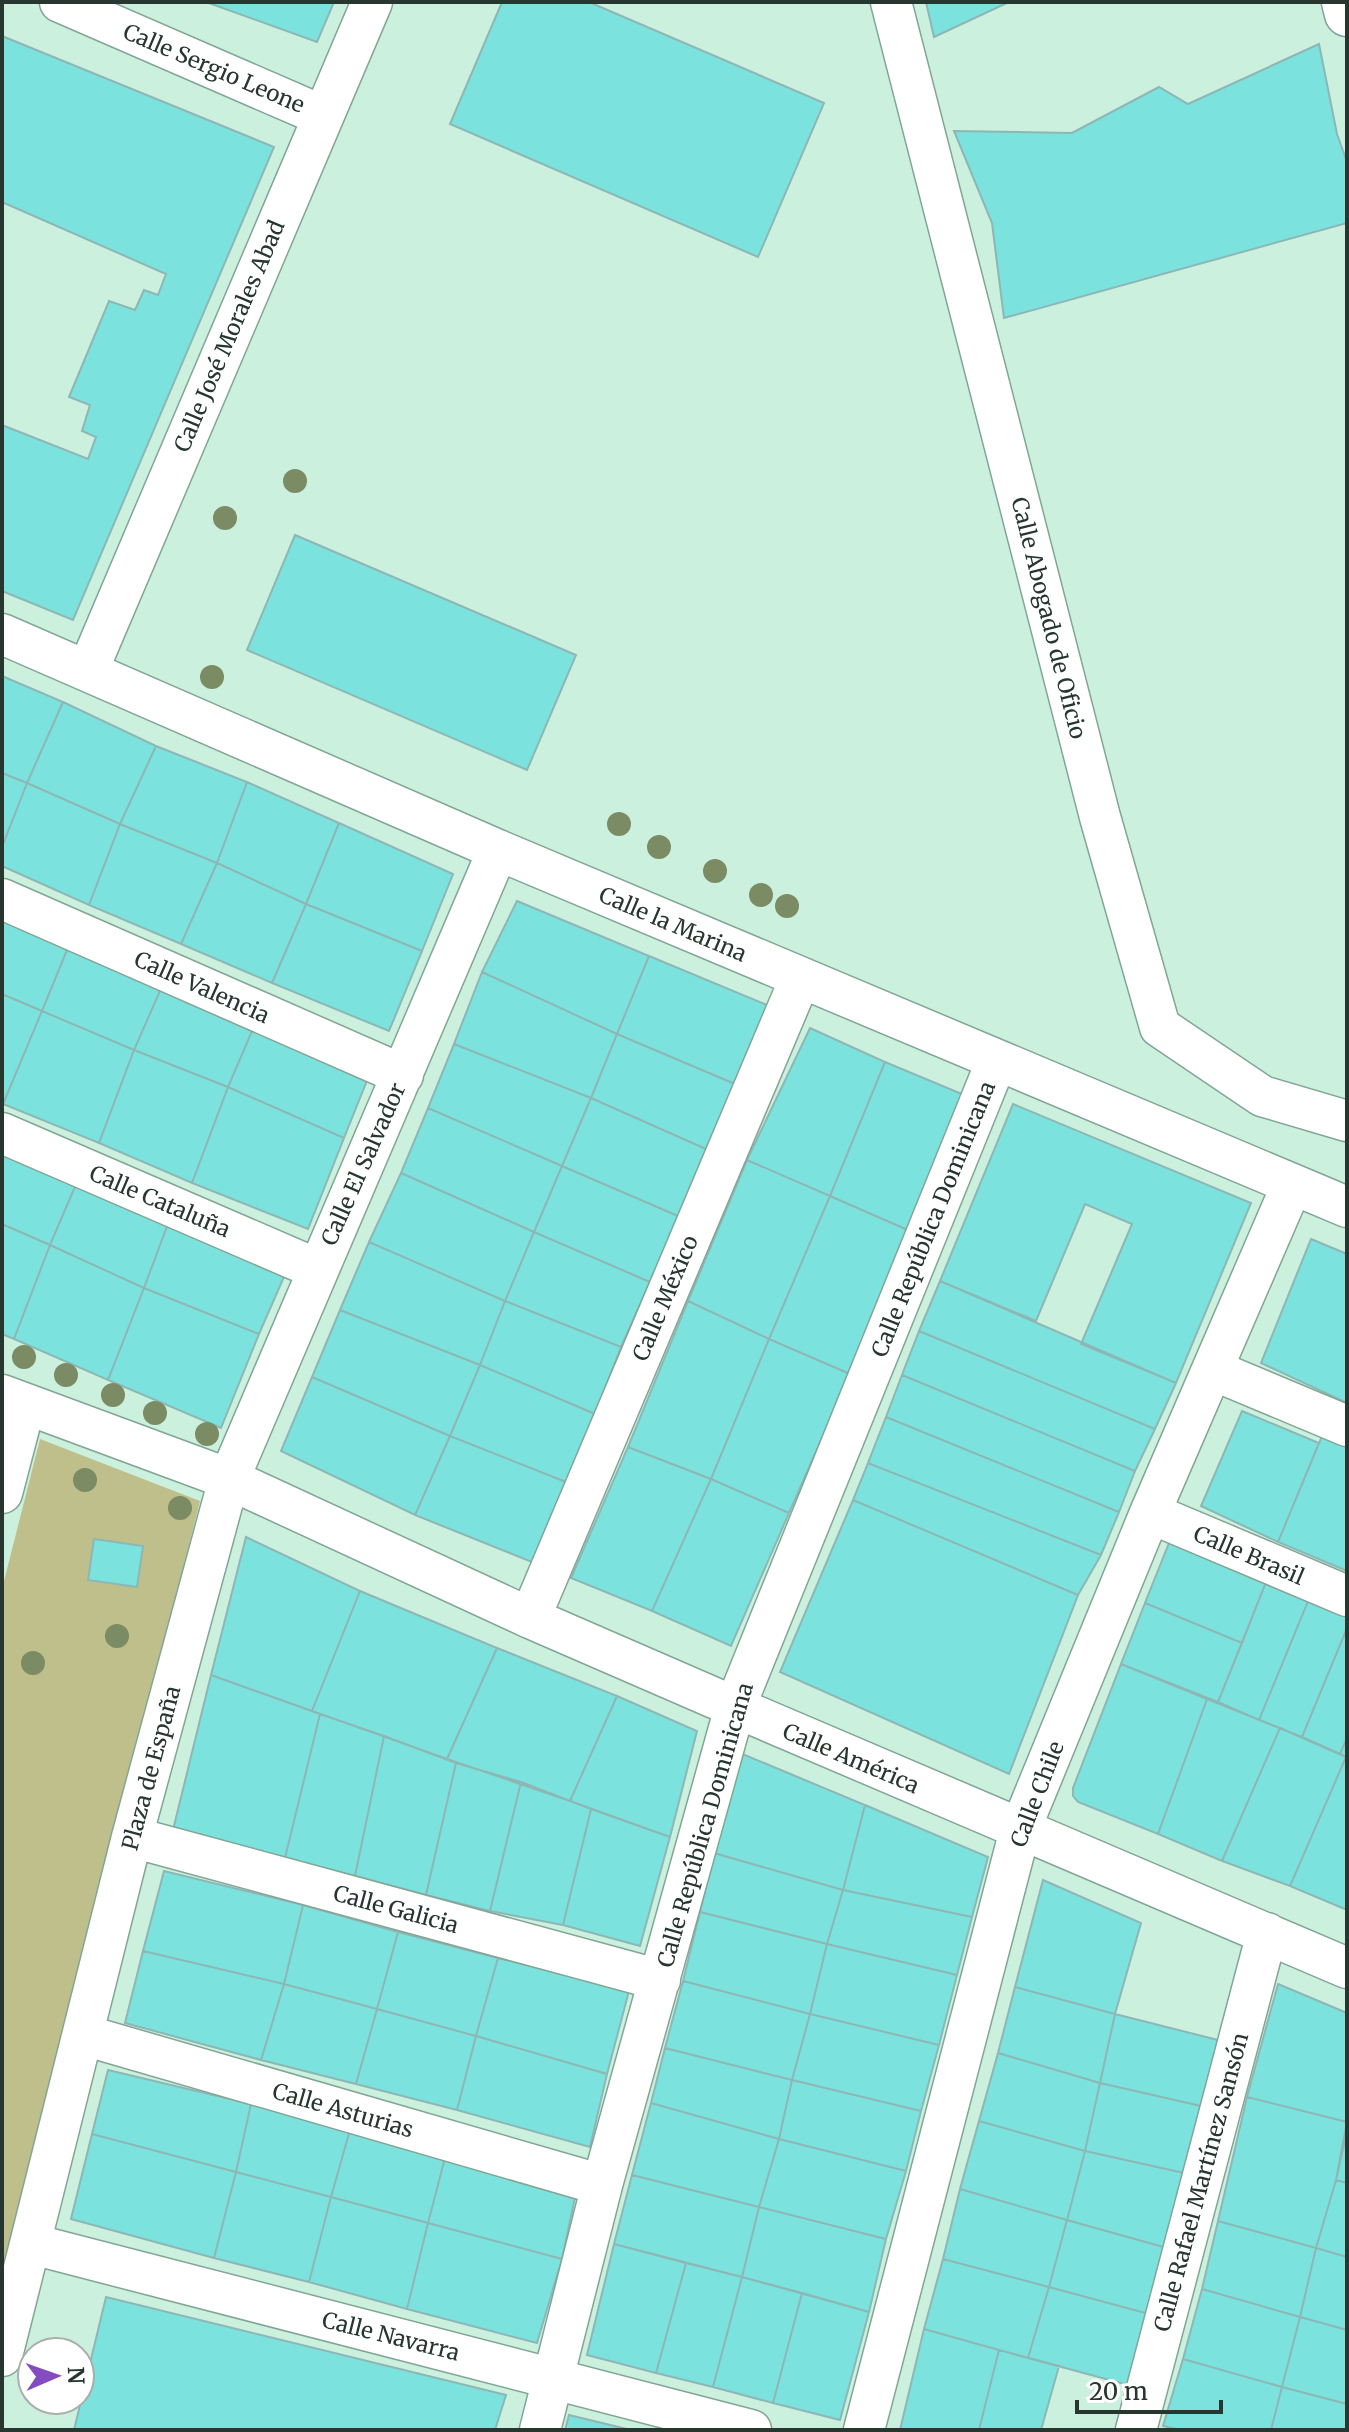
<svg xmlns="http://www.w3.org/2000/svg" width="1349" height="2432" font-family="Merriweather,serif">
<style>
.green{fill:#bebf8b}
.building{fill:#7ce2de;stroke:#8db7b5;stroke-width:2}
.lines{fill:none;stroke-linecap:round;stroke-linejoin:round}
.minor-casing{stroke:#82a695;stroke-width:43}
.secondary-casing{stroke:#82a695;stroke-width:47}
.minor{stroke:#fff;stroke-width:40}
.secondary{stroke:#fff;stroke-width:44}
.tree{fill:#7b8b64}
.labels{text-anchor:middle;stroke-width:8;stroke-linejoin:round;paint-order:stroke}
.street-label{font-size:22px;fill:#27362f;stroke:#fff}
</style>
<rect width="100%" height="100%" fill="#cbf0de"/>
<path class="green" d="M40 1439 200 1501 2 2297V1589Z"/>
<path class="building" d="M206 2H334L317 42Z
M502 2H589L824 103 758 257 450 124Z
M926 2H1009L934 37Z
M2 36 274 147 73 620 2 591V425L88 459 96 437 82 431 90 405 69 397 109 301 135 310 144 290 158 295 166 274 2 202Z
M1319 44 1337 134 1347 162V223L1004 318 992 223 954 131 1072 133 1159 87 1188 104Z
M295 535 576 655 527 770 247 650Z
M2 676 63 702 27 783 2 773Z
M63 702 156 746 120 824 27 783Z
M156 746 247 782 217 863 120 824Z
M2 773 27 783 2 847Z
M247 782 339 823 306 904 217 863Z
M27 783 120 824 89 905 2 866V847Z
M339 823 453 874 422 951 306 904Z
M120 824 217 863 181 944 89 905Z
M217 863 306 904 272 983 181 944Z
M517 901 649 956 617 1034 482 972Z
M306 904 422 951 389 1031 272 983Z
M2 915 69 945 42 1011 2 994Z
M69 945 163 984 134 1050 42 1011Z
M649 956 767 1005 735 1084 617 1034Z
M482 972 617 1034 591 1098 454 1044Z
M163 984 255 1024 228 1087 134 1050Z
M2 994 42 1011 3 1104H2Z
M42 1011 134 1050 99 1143 3 1104Z
M255 1024 370 1073 344 1138 228 1087Z
M810 1028 885 1062 830 1196 747 1160Z
M617 1034 735 1084 706 1149 591 1098Z
M454 1044 591 1098 562 1166 428 1108Z
M134 1050 228 1087 192 1183 99 1143Z
M885 1062 962 1094 910 1231 830 1196Z
M228 1087 344 1138 308 1229 192 1183Z
M591 1098 706 1149 678 1216 562 1166Z
M1013 1104 1251 1203 1176 1383 1081 1344 1132 1224 1085 1204 1036 1321 940 1281Z
M428 1108 562 1166 534 1232 401 1173Z
M2 1149 77 1182 50 1245 2 1224Z
M747 1160 830 1196 769 1339 688 1301Z
M562 1166 678 1216 650 1282 534 1232Z
M401 1173 534 1232 505 1301 369 1242Z
M77 1182 169 1221 144 1288 50 1245Z
M830 1196 910 1231 850 1374 769 1339Z
M169 1221 287 1270 259 1334 144 1288Z
M2 1224 50 1245 14 1339 2 1334Z
M534 1232 650 1282 621 1347 505 1301Z
M1311 1239 1347 1254V1403L1261 1363Z
M369 1242 505 1301 480 1365 340 1310Z
M50 1245 144 1288 108 1380 14 1339Z
M940 1281 1176 1383 1155 1429 919 1331Z
M144 1288 259 1334 221 1428 108 1380Z
M505 1301 621 1347 595 1414 480 1365Z
M688 1301 769 1339 711 1479 628 1447Z
M340 1310 480 1365 450 1436 312 1377Z
M919 1331 1155 1429 1135 1471 902 1375Z
M769 1339 850 1374 789 1513 711 1479Z
M480 1365 595 1414 566 1482 450 1436Z
M902 1375 1135 1471 1119 1512 886 1417Z
M312 1377 450 1436 415 1515 281 1451Z
M1242 1411 1319 1443 1278 1542 1201 1506Z
M886 1417 1119 1512 1101 1555 868 1463Z
M1327 1424 1347 1432V1571L1278 1542Z
M450 1436 566 1482 532 1562 415 1515Z
M628 1447 711 1479 652 1611 571 1578Z
M868 1463 1101 1555 1078 1595 853 1500Z
M711 1479 789 1513 731 1646 652 1611Z
M853 1500 1078 1595 1009 1774 780 1672Z
M246 1537 360 1591 312 1711 211 1675Z
M1171 1538 1268 1577 1242 1643 1145 1603Z
M94 1539 143 1546 137 1587 88 1580Z
M1268 1577 1311 1594 1259 1720 1218 1702Z
M360 1591 497 1648 447 1759 312 1711Z
M1311 1594 1347 1609V1628L1302 1737 1259 1720Z
M1145 1603 1242 1643 1218 1702 1121 1664Z
M1347 1628V1738L1340 1754 1302 1737Z
M497 1648 617 1696 570 1801 447 1759Z
M1121 1664 1207 1699 1158 1834 1078 1802 1073 1796V1788Z
M211 1675 320 1714 285 1858 173 1830Z
M617 1696 697 1731 670 1837 570 1801Z
M1207 1699 1280 1728 1222 1861 1158 1834Z
M320 1714 384 1736 355 1876 285 1858Z
M1280 1728 1346 1757 1290 1886 1222 1861Z
M384 1736 456 1763 426 1895 355 1876Z
M1347 1738V1757L1340 1754Z
M740 1753 865 1805 843 1890 714 1853Z
M1346 1757H1347V1910L1290 1886Z
M456 1763 521 1782 490 1911 426 1895Z
M521 1782 591 1809 563 1925 490 1911Z
M865 1805 988 1857 972 1917 843 1890Z
M591 1809 670 1837 640 1946 563 1925Z
M714 1853 843 1890 827 1944 700 1912Z
M164 1871 303 1905 284 1984 143 1951Z
M1043 1880 1141 1923 1115 2014 1015 1987Z
M843 1890 972 1917 957 1975 827 1944Z
M303 1905 398 1932 377 2009 284 1984Z
M700 1912 827 1944 810 2014 683 1981Z
M398 1932 498 1958 476 2036 377 2009Z
M827 1944 957 1975 939 2045 810 2014Z
M143 1951 284 1984 261 2060 125 2023Z
M498 1958 629 1991 607 2074 476 2036Z
M683 1981 810 2014 792 2080 665 2048Z
M284 1984 377 2009 356 2084 261 2060Z
M1278 1984 1347 2013V2122L1247 2097Z
M1015 1987 1115 2014 1100 2083 998 2053Z
M377 2009 476 2036 457 2110 356 2084Z
M810 2014 939 2045 921 2111 792 2080Z
M1115 2014 1218 2040 1201 2106 1100 2083Z
M476 2036 607 2074 590 2147 457 2110Z
M665 2048 792 2080 779 2139 651 2103Z
M998 2053 1100 2083 1085 2151 979 2121Z
M108 2070 251 2104 236 2172 92 2134Z
M792 2080 921 2111 906 2171 779 2139Z
M1100 2083 1201 2106 1184 2173 1085 2151Z
M1247 2097 1347 2122 1336 2180 1316 2248 1218 2221Z
M651 2103 779 2139 759 2207 632 2175Z
M251 2104 350 2130 331 2197 236 2172Z
M979 2121 1085 2151 1067 2220 960 2189Z
M350 2130 446 2154 428 2223 331 2197Z
M1347 2131V2183L1336 2180Z
M92 2134 236 2172 214 2258 71 2219Z
M779 2139 906 2171 886 2239 759 2207Z
M1085 2151 1184 2173 1167 2248 1067 2220Z
M446 2154 577 2188 562 2259 428 2223Z
M236 2172 331 2197 309 2282 214 2258Z
M632 2175 759 2207 742 2277 614 2244Z
M1336 2180 1347 2183V2257L1316 2248Z
M960 2189 1067 2220 1049 2287 943 2259Z
M331 2197 428 2223 407 2309 309 2282Z
M759 2207 886 2239 869 2312 742 2277Z
M1067 2220 1167 2248 1149 2314 1049 2287Z
M1218 2221 1316 2248 1300 2317 1202 2289Z
M428 2223 562 2259 537 2343 407 2309Z
M614 2244 686 2263 656 2373 587 2355Z
M1316 2248 1347 2257V2330L1300 2317Z
M943 2259 1049 2287 1028 2358 924 2329Z
M686 2263 742 2277 713 2387 656 2373Z
M742 2277 802 2293 773 2403 713 2387Z
M1049 2287 1149 2314 1132 2386 1028 2358Z
M1202 2289 1300 2317 1282 2387 1183 2359Z
M802 2293 869 2312 840 2420 773 2403Z
M106 2297 506 2395 495 2430H74Z
M1300 2317 1347 2330V2404L1282 2387Z
M924 2329 999 2350 979 2430H900Z
M999 2350 1059 2366 1041 2430H979Z
M1183 2359 1282 2387 1271 2430H1181L1163 2426Z
M1282 2387 1347 2404V2430H1271Z
M569 2415 631 2430H565Z"/>
<g class="lines">
<g class="minor-casing">
<path id="minor" d="M60 2 323 116
M891 2 1100 817 1160 1027 1262 1096 1347 1121
M2 634 498 850 1347 1207
M88 670 372 2
M2 899 403 1075
M2 1133 317 1269
M1213 1370 1347 1426
M2 1395 229 1479 530 1618 735 1707 1347 1968
M2 1493 25 1405
M1150 1513 1347 1596
M530 1618 800 979
M132 1837 660 1980
M84 2035 602 2185
M32 2244 751 2430
M2 2356 132 1837 229 1479 498 850
M540 2430 602 2185 735 1707 997 1060
M864 2430 1020 1830 1150 1513 1292 1185
M1136 2430 1267 1933"/>
</g>
<g class="secondary-casing">
<path id="secondary" d="M1344 2 1347 14"/>
</g>
<use href="#minor" class="minor"/>
<use href="#secondary" class="secondary"/>
</g>
<g class="tree">
<circle cx="295" cy="481" r="12"/>
<circle cx="225" cy="518" r="12"/>
<circle cx="212" cy="677" r="12"/>
<circle cx="619" cy="824" r="12"/>
<circle cx="659" cy="847" r="12"/>
<circle cx="715" cy="871" r="12"/>
<circle cx="761" cy="895" r="12"/>
<circle cx="787" cy="906" r="12"/>
<circle cx="24" cy="1357" r="12"/>
<circle cx="66" cy="1375" r="12"/>
<circle cx="113" cy="1395" r="12"/>
<circle cx="155" cy="1413" r="12"/>
<circle cx="207" cy="1434" r="12"/>
<circle cx="85" cy="1480" r="12"/>
<circle cx="180" cy="1508" r="12"/>
<circle cx="117" cy="1636" r="12"/>
<circle cx="33" cy="1663" r="12"/>
</g>
<g class="labels">
<g class="street-label">
<text transform="translate(214 68) rotate(23)" y="8">Calle Sergio Leone</text>
<text transform="translate(229 336) rotate(-67)" y="8">Calle José Morales Abad</text>
<text transform="translate(1049 618) rotate(76)" y="8">Calle Abogado de Oficio</text>
<text transform="translate(673 924) rotate(23)" y="8">Calle la Marina</text>
<text transform="translate(202 987) rotate(24)" y="8">Calle Valencia</text>
<text transform="translate(363 1164) rotate(-66)" y="8">Calle El Salvador</text>
<text transform="translate(160 1201) rotate(23)" y="8">Calle Cataluña</text>
<text transform="translate(933 1219) rotate(-68)" y="8">Calle República Dominicana</text>
<text transform="translate(665 1298) rotate(-67)" y="8">Calle México</text>
<text transform="translate(1249 1555) rotate(23)" y="8">Calle Brasil</text>
<text transform="translate(851 1758) rotate(23)" y="8">Calle América</text>
<text transform="translate(151 1768) rotate(-75)" y="8">Plaza de España</text>
<text transform="translate(1037 1794) rotate(-69)" y="8">Calle Chile</text>
<text transform="translate(705 1825) rotate(-74)" y="8">Calle República Dominicana</text>
<text transform="translate(396 1909) rotate(15)" y="8">Calle Galicia</text>
<text transform="translate(343 2110) rotate(16)" y="8">Calle Asturias</text>
<text transform="translate(1201 2182) rotate(-75)" y="8">Calle Rafael Martínez Sansón</text>
<text transform="translate(391 2336) rotate(14)" y="8">Calle Navarra</text>
</g>
</g>
<rect width="1349" height="2432" fill="none" stroke="#27362f" stroke-width="8"/>
<g transform="translate(56 2376) rotate(88)"><circle r="38" fill="#ffffff" stroke="#a9afac" stroke-width="2"/>
<path d="M0-6L14 30L0 20L-14 30Z" fill="#854bc1"/>
<text y="-12" font-size="22" font-weight="bold" text-anchor="middle" fill="#27362f">N</text>
</g>
<path d="M1077 2400v12h144v-12" fill="none" stroke="#27362f" stroke-width="4"/>
<text x="1089" y="2400" font-size="24" fill="#27362f" stroke="#ffffff" stroke-width="6" paint-order="stroke">20 m</text>
</svg>
